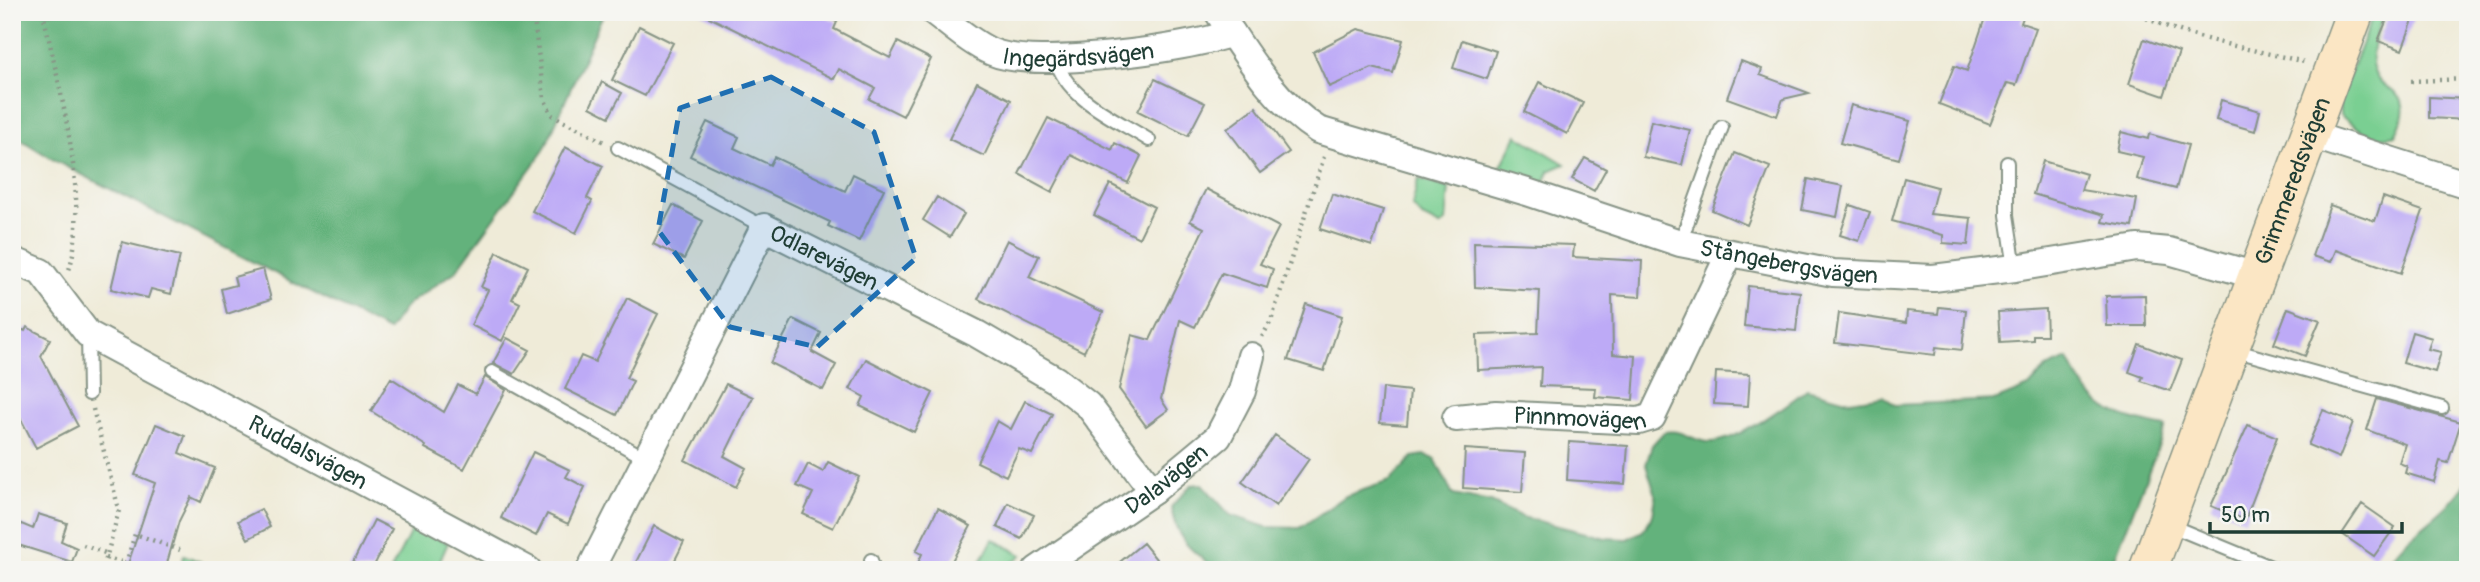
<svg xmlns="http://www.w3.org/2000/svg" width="2480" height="582" font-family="Pangolin,sans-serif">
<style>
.green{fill:#7acf92;stroke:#4c8663;stroke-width:2}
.forest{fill:#63b27c;stroke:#417858;stroke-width:2}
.building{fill:#bdaaf6}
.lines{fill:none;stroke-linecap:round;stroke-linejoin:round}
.lane-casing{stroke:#879486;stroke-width:16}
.street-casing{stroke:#879486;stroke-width:30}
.secondary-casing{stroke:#879486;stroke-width:40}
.path{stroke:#879486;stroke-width:4.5;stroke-dasharray:2 5;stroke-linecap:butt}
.lane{stroke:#fff;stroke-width:12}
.street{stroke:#fff;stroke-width:26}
.secondary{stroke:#fbe6c4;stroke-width:37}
.marked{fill:#1f6fb2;fill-opacity:0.2;stroke:#1f6fb2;stroke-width:5;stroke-dasharray:14 9;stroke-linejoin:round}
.labels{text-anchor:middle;stroke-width:7;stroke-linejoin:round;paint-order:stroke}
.street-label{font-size:23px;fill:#1f3d34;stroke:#f6f6f2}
</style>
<rect width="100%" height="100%" fill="#f6f6f2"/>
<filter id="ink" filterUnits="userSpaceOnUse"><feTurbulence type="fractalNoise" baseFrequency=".0143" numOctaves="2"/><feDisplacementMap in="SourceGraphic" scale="14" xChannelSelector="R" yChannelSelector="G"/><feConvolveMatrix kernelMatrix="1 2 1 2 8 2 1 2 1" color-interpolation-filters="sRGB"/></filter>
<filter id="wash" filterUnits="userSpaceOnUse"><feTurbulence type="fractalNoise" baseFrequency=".00686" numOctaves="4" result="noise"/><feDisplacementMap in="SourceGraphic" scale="28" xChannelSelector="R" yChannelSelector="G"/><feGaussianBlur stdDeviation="1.57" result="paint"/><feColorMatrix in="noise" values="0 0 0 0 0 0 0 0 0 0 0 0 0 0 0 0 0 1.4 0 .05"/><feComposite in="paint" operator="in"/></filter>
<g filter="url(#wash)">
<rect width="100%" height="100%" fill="#efebd8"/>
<path class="green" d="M2374 12H2385C2378 30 2367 52 2374 71 2383 95 2420 91 2395 135 2375 142 2355 127 2340 115L2339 101Z
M1517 135 1565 164 1549 171 1542 188 1498 172Z
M1418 179 1449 188 1446 222 1440 226 1422 217 1412 206Z
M420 528 448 543 436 570H391L411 531Z
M993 539 1022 555 1003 570H976Z
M184 555 201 562 198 570H179Z"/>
<path class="forest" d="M12 12H604L544 150 456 271 407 305 388 331 57 162 12 134Z
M2068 359C2091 409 2114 417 2166 427L2110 570H1217C1190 549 1177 542 1171 507L1191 485 1202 484 1230 515 1266 527 1300 528 1346 496 1390 481 1413 457 1424 455 1435 459 1453 495 1491 502 1522 517 1606 538 1627 539 1643 531 1653 515 1656 496 1646 465 1652 445 1664 432C1689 429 1692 443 1711 442 1738 441 1786 406 1807 389L1850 401 1883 396 1895 405 1997 400 2029 387 2046 368Z
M2468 479V567L2461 570H2384C2403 532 2449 516 2468 479Z"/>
<g id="blocks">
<path class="building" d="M699 12H818L837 22 834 29 890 58 898 42 931 59 903 116 869 99 875 88 839 69 834 79Z
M1987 12H2025L2021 23 2036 28 2016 85 2007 83 1990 124 1939 104 1954 66 1967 71Z
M2390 12H2416L2402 50 2378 41Z
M639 26 673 43 645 96 612 80Z
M1358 29 1403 40 1393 73 1372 68 1329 87 1313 52Z
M2144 39 2179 52 2164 96 2129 84Z
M1462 40 1496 51 1487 79 1453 68Z
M1741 61 1762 69 1760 75 1809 93 1783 99 1777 116 1727 98Z
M1155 79 1205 103 1188 136 1138 111Z
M602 82 622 93 609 117 590 107Z
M977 82 1011 100 984 156 949 139Z
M1539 82 1583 103 1567 134 1524 112Z
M2429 97 2468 99V120L2429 118Z
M2221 100 2260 111 2255 131 2216 120Z
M1851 105 1910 121 1899 159 1840 143Z
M1256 107 1289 152 1260 173 1227 129Z
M1048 118 1112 150 1115 143 1141 156 1128 183 1071 155 1052 192 1019 174Z
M1651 121 1690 130 1682 165 1643 157Z
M707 122 739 137 734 148 770 165 774 157 845 191 853 174 884 189 859 241 828 226 830 222 690 156Z
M2121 132 2148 139 2149 134 2188 145 2176 189 2137 179 2143 157 2117 151Z
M565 147 603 166 587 198 592 201 576 233 532 211Z
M1735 153 1770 167 1747 225 1712 210Z
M1585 158 1606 169 1594 191 1572 179Z
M2043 161 2086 174 2081 190 2137 199 2132 227 2102 222 2104 215 2033 194Z
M1904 178 1937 187 1930 214 1971 218 1968 245 1943 243V235L1892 221Z
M1808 179 1843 186 1837 217 1802 210Z
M1110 184 1154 207 1139 238 1094 215Z
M1206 189 1279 227 1260 264 1273 269 1267 288 1222 273 1195 327 1180 320 1161 399 1168 410 1146 426 1119 389 1132 335 1150 340 1204 228 1190 221Z
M1332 194 1383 210 1372 246 1320 229Z
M937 197 964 214 950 237 923 220Z
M2383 197 2423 211 2401 273 2336 250 2331 262 2312 256 2330 205 2375 221Z
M673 205 703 221 684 259 653 244Z
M1850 205 1870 212 1859 241 1840 235Z
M1007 240 1039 256 1029 277 1103 312 1084 352 978 299Z
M122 242 180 256 171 294 151 289 148 298 111 289Z
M1474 242 1574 245 1573 257 1642 261 1640 297 1612 295 1613 354 1636 356 1633 400 1595 397 1596 388 1540 386 1541 367 1478 370 1477 335 1538 333 1540 291 1475 287Z
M497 252 528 267 512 299 520 303 502 341 471 325 488 290 481 287Z
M263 269 271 299 227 314 221 289 236 285 234 277Z
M1748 286 1800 292 1796 331 1744 326Z
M2145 295 2146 326H2107L2106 296Z
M627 298 658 314 626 378 633 381 617 415 565 389 581 356 595 362Z
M1306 304 1342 316 1324 371 1288 360Z
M1939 307 1966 310 1962 350 1936 347 1935 355 1835 343 1839 313 1906 323 1907 311 1938 314Z
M2288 308 2320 320 2305 356 2274 344Z
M2046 309 2047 335H2033V340L2000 342 1998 312Z
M793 319 821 333 812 352 836 365 823 390 770 363Z
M12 325 25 331 27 327 50 339 41 356 78 426 36 448 12 402Z
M2412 332 2432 338 2428 349 2441 352 2435 372 2403 363Z
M507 338 530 350 514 374 493 363Z
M2139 344 2182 360 2170 391 2141 381 2143 377 2129 372Z
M866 359 933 393 914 432 860 406 864 397 850 389Z
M1716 372 1750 374 1748 406 1714 404Z
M485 377 506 390 464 469 425 448 426 446 371 411 391 378 444 412 458 385 476 394Z
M726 384 753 397 724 456 746 468 736 487 685 460Z
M1383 388 1410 391 1407 425 1380 423Z
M2377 399 2461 422 2448 463 2440 461 2434 482 2405 473 2407 466 2399 463 2405 444 2367 430Z
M1025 401 1052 414 1032 454 1019 449 1006 476 977 462 997 421 1011 429Z
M2323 410 2353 422 2339 458 2308 445Z
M156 424 185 436 179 453 215 468 201 502 191 497 179 521 165 570H126L155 483 135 475Z
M2248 425 2277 437 2245 520 2211 506Z
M1275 435 1309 459 1276 506 1242 482Z
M1569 442 1628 446 1625 484 1567 480Z
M1465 449 1525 453 1522 492 1463 488Z
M533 452 570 470 566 477 585 487 568 524 547 514 536 536 501 518Z
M828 462 859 477 833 528 803 514 813 493 797 486 808 464 823 472Z
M1008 503 1034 515 1022 539 997 527Z
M2362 504 2395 527 2374 556 2342 534Z
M938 508 971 526 947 570H915L922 554 916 551Z
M261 509 270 527 248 539 238 521Z
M38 514 67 523 61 541 77 548 72 562 12 543V520L33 529Z
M374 520 392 529 372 570H349Z
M654 526 684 542 670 570H632Z
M1143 543 1165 570H1110Z"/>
</g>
</g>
<g filter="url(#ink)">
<use href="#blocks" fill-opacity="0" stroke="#879486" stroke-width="2"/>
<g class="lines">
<g class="lane-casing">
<path id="lane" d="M1056 59C1066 99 1116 119 1149 140
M618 148 764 227
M2007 163V215L2015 268
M1680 243 1722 127
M88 334 89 394
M2233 350 2442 408
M492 372 647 459
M2169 525 2278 570
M871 560 874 570"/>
</g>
<g class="street-casing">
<g id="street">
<path id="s1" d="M934 12C953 26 971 43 992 52 1033 70 1188 49 1232 33"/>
<path id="s2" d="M1218 12C1246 54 1274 102 1318 130L1527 192 1680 243 1833 273 1933 278 2015 268 2137 248 2169 251 2257 276"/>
<path d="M2308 134 2468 185"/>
<path id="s3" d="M12 260 41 272 88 334 528 570"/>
<path id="s4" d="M1456 418 1496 414 1639 421 1652 417 1729 255"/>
<path id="s5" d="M590 570 764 227 977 334 1056 380 1088 405 1153 491"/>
<path id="s6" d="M1037 570 1153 491 1218 437 1242 391 1251 356"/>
</g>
</g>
<g class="secondary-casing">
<g id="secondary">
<path id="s7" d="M2148 570 2355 12"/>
</g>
</g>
<path class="path" d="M43 12C58 84 91 200 69 270
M533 12 544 98 552 115 604 142
M1980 12 1981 13
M2134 12C2185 39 2249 48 2304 62
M2411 81 2468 79
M1262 337 1271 321 1324 157
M93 409 119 510 103 570
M83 545 108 554
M106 558 126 563
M124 570 135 534 180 550"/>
<use href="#lane" class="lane"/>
<use href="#street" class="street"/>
<use href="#secondary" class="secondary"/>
</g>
</g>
<path class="marked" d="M771 77 874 132 916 258 817 347 730 327 658 230 680 108Z"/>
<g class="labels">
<g class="street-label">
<text dy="8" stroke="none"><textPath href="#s1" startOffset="158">Ingegärdsvägen</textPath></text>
<text dy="8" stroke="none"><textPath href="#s7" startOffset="415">Grimmeredsvägen</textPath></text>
<text dy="8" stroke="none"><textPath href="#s5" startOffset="452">Odlarevägen</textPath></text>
<text dy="8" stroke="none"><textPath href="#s2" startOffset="646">Stångebergsvägen</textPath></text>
<text dy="8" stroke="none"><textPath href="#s4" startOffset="124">Pinnmovägen</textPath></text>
<text dy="8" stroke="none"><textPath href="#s3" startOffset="359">Ruddalsvägen</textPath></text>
<text dy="8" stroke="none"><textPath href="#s6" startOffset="158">Dalavägen</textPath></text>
</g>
</g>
<rect width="2480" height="582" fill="none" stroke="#f6f6f2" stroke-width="42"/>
<path d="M2210 522v10h192v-10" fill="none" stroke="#1f3d34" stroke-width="3.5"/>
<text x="2221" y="522" font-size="21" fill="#1f3d34" stroke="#f6f6f2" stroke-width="5" paint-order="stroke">50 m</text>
</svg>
